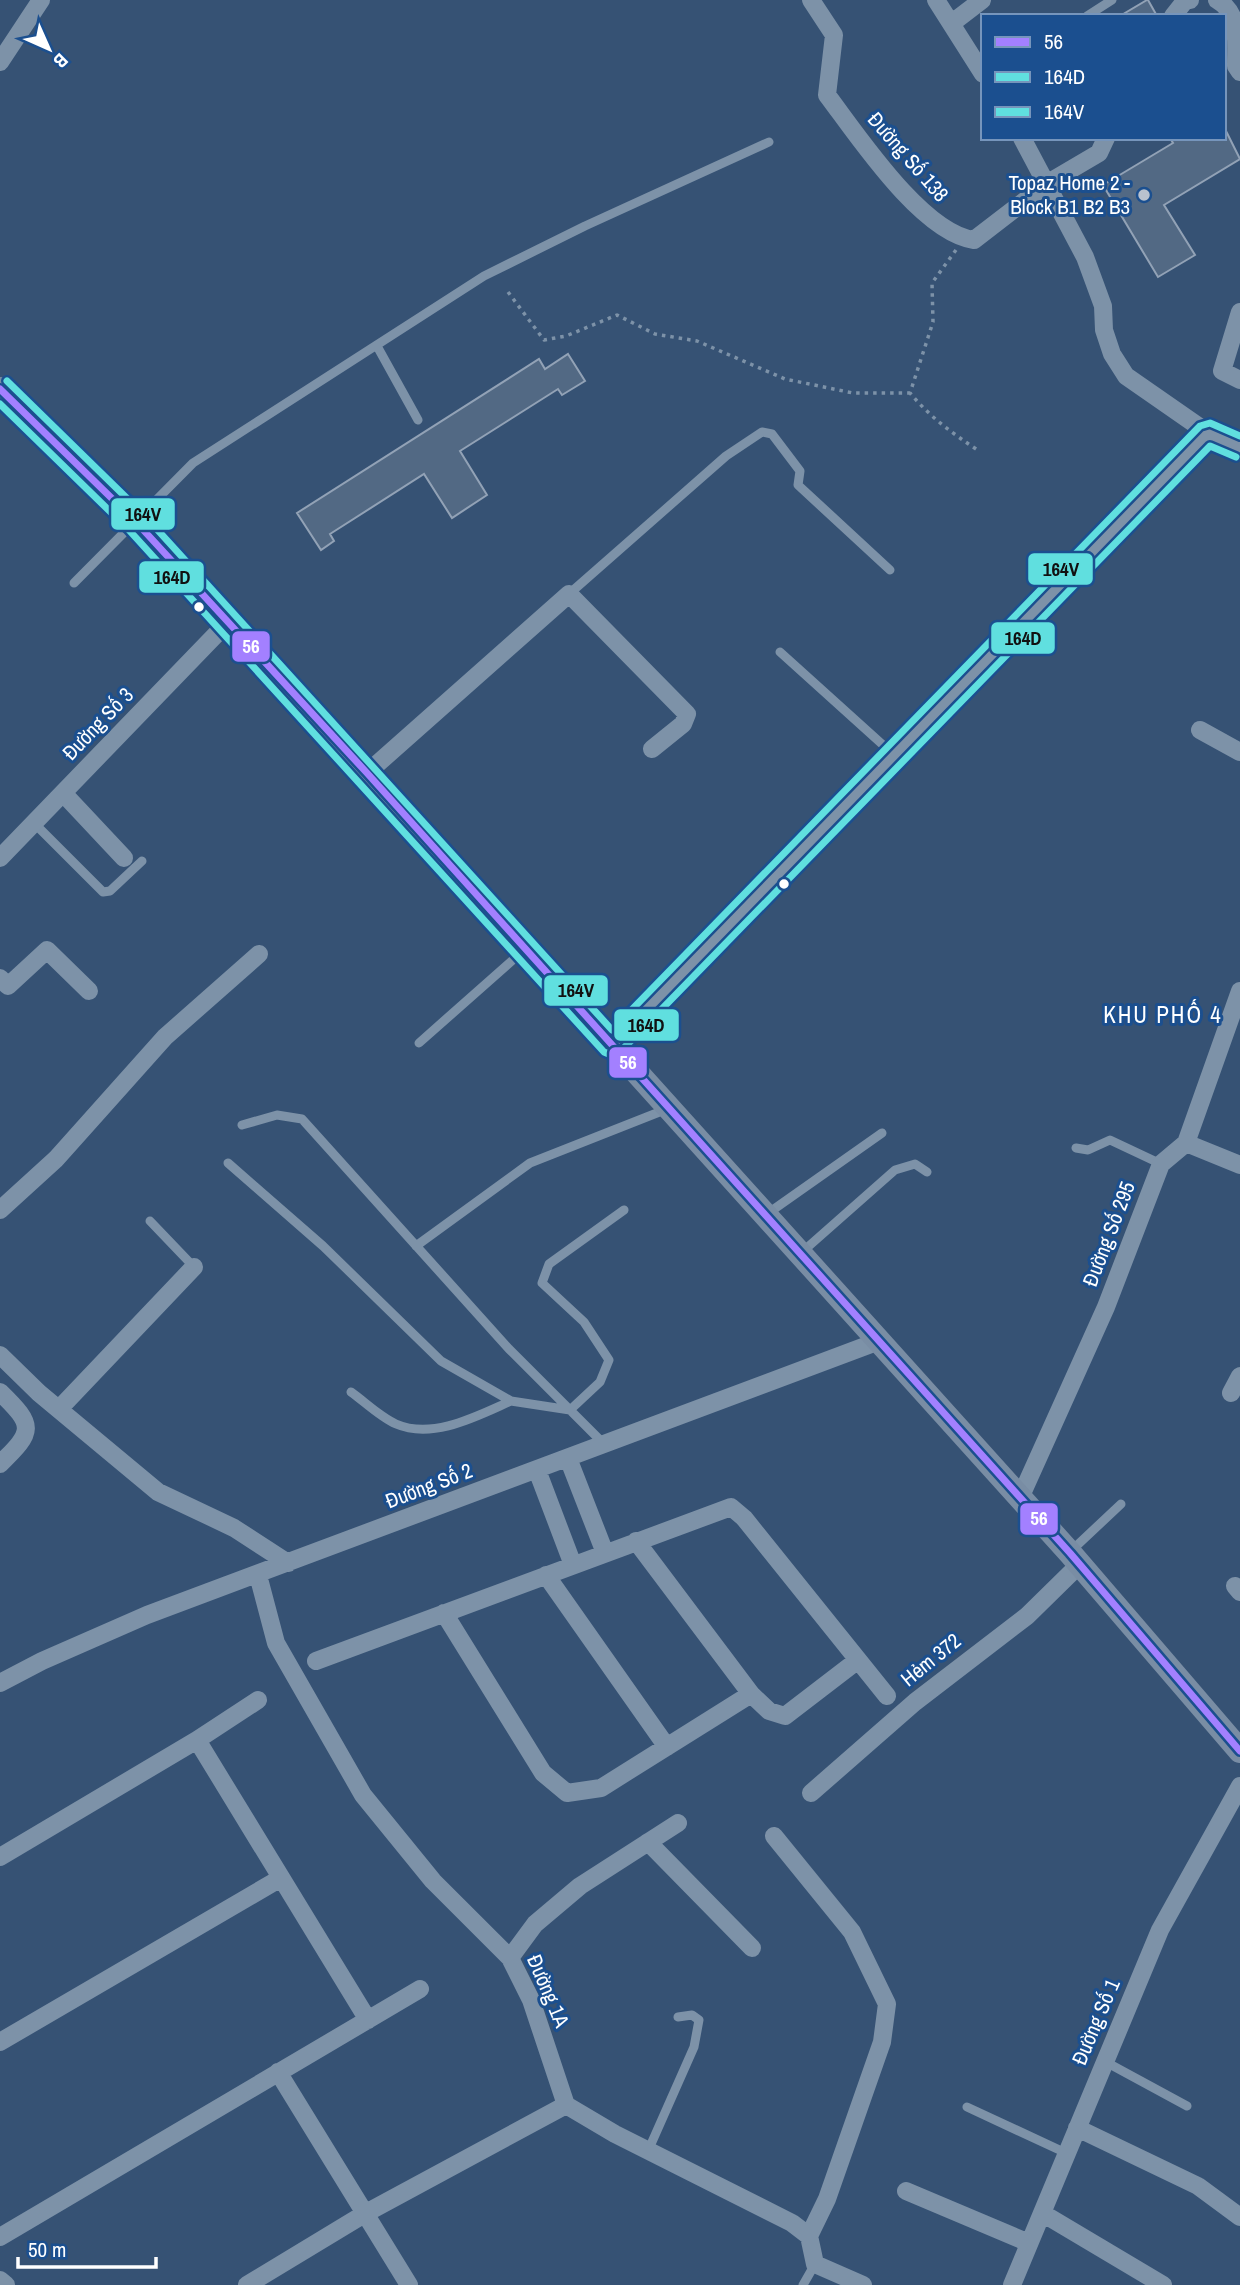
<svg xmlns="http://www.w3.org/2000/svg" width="1240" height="2285" font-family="'Archivo Narrow',sans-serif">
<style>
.building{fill:#526984;stroke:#92a2b6;stroke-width:2}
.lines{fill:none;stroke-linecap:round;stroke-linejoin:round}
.path{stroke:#7d92a8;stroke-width:3.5;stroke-dasharray:3.5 5;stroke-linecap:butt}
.service{stroke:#7d92a8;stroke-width:9}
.minor{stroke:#7d92a8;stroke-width:18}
.tertiary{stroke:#7d92a8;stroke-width:21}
.secondary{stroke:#798da4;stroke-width:24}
.bus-1-casing{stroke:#1b4f8f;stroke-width:12}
.bus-2-casing{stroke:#1b4f8f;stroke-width:12}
.bus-3-casing{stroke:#1b4f8f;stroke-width:12}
.bus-1{stroke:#a380ff;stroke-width:7}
.bus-2{stroke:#60dfdf;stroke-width:7}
.bus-3{stroke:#60dfdf;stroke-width:7}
.poi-dot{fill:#b9c2ce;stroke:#1b4f8f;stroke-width:2.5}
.bus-dot{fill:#fff;stroke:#1b4f8f;stroke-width:2.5}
.labels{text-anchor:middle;stroke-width:6;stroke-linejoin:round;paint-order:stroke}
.street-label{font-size:21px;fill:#fff;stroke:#1b4f8f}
.poi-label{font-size:21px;fill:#fff;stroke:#1b4f8f;text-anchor:end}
.neighbourhood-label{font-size:23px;letter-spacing:2px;fill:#fff;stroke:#1b4f8f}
.line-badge{stroke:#1b4f8f;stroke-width:2.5}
.badge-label{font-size:19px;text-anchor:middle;font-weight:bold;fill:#fff}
.pale-badge-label{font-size:19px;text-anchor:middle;font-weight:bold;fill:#111}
</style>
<rect width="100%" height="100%" fill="#365274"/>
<path class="building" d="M1148 0 1157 16H1120L1147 0Z
M1224 127 1240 159 1164 205 1195 255 1158 277 1103 185 1173 143 1170 138H1224Z
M568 354 585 381 562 395 558 389 460 451 487 495 452 518 424 474 330 534 334 541 321 550 297 513 539 359 545 369Z"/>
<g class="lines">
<path class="path" d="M956 250 932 283 933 322 910 393C931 418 952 433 979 451
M508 292 544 340 566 336 617 315 655 334 697 341 785 379 853 393H910"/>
<path class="service" d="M1087 16 1112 0
M377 346 418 420
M74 583 193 463 484 276 585 226 769 142
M569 594 726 456 762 432 772 434 800 471 798 485 890 570
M780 652 893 754
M34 823 103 892 110 891 142 861
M419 1043 524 950
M242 1125 277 1115 302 1119 509 1349 605 1445
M1076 1148 1088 1150 1110 1140 1161 1164
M228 1163 323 1246 441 1361 511 1401 570 1410 600 1382 609 1360 584 1322 542 1283 549 1264 624 1210
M767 1214 882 1133
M150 1221 194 1267
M416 1246 530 1163 667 1109
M801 1253 895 1170 915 1164 927 1172
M351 1392C365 1402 380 1417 396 1424 433 1440 477 1416 511 1401
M1071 1551 1121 1504
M1104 2061 1187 2106
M967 2107 1066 2153
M648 2151 694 2047 699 2020 692 2015 678 2017
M803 2285 815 2264"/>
<path class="minor" d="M811 0 834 35 827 95C858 136 922 233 974 240L1048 183 1099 153 1106 138
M936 0 983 74
M1217 0C1240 13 1236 38 1236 66L1240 72
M1173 16 1185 1 1190 0
M952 23 982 0
M0 62 41 0
M1022 138 1085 257 1103 306 1104 330 1112 354 1126 376 1208 433
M1240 312 1222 371 1240 380
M1200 730 1240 752
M367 773 569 594 687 714 683 724 652 749
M63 793 124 858
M0 858 228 622
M0 978 8 986 47 950 89 991
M1186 1143 1240 1165
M0 1210 56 1159 165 1037 259 954
M0 1355 39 1393 158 1492 234 1528 288 1563
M0 1392C35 1426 34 1431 0 1464
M1231 1393 1240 1376
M59 1409 194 1267
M568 1458 605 1553
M537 1470 573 1565
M1020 1498 1106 1307 1161 1164 1186 1143 1240 991
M636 1541 751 1694 769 1711 785 1716 858 1660
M258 1575 276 1643 363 1795 433 1881 510 1958 531 2000 566 2105 615 2134 792 2223 809 2236 815 2264 863 2285
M546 1575 667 1747
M1235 1586 1240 1592
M444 1613 543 1773 567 1793 601 1788 751 1694
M316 1661 731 1507 744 1518 887 1696
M0 1683 42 1661 147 1615 879 1341
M197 1740 368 2020
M811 1793 915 1702 1027 1616 1080 1564
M774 1836 852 1932 887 2004 882 2042 827 2199 809 2236
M648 1842 752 1948
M0 1857 197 1740 258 1700
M510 1958 535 1924 580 1886 678 1823
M0 2042 281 1878
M278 2072 409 2285
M1077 2128 1198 2186 1240 2217
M906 2191 1029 2243
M1042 2213 1163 2285
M0 2237 420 1989
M0 2280 6 2285
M247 2285 366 2213 566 2105
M1012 2285 1160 1930 1240 1786"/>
<path class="tertiary" d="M612 1045 1208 433 1240 447"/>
<path class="secondary" d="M0 389 136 522 367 773 1070 1553 1240 1751"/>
<g class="bus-1-casing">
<path id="bus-1" d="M0 389 136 522 367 773 1070 1553 1240 1751"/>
</g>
<g class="bus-2-casing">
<path id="bus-2" d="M0 404 128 529 604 1052 611 1055 620 1052 1210 446 1236 457"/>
</g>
<g class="bus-3-casing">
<path id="bus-3" d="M7 381 144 515 612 1030 1200 426 1210 423 1240 436"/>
</g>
<use href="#bus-1" class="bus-1"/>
<use href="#bus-2" class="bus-2"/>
<use href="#bus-3" class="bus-3"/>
</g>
<circle class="poi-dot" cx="1144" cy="195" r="7"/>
<g class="bus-dot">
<circle cx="199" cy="607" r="6"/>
<circle cx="784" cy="884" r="6"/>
</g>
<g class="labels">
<g class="street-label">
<text transform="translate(908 157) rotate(49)" y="7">Đường Số 138</text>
<text transform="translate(98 724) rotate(-46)" y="7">Đường Số 3</text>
<text transform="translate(1109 1234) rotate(-69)" y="7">Đường Số 295</text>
<text transform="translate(429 1486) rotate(-21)" y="7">Đường Số 2</text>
<text transform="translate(931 1660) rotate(-39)" y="7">Hẻm 372</text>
<text transform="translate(548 1991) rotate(67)" y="7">Đường 1A</text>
<text transform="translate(1096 2022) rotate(-67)" y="7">Đường Số 1</text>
</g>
<g class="poi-label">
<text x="1130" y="190">Topaz Home 2 -<tspan x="1130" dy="24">Block B1 B2 B3</tspan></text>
</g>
<g class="neighbourhood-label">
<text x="1163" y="1023">KHU PHỐ 4</text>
</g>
</g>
<g class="line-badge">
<rect x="110" y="497" width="66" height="34" rx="7" fill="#60dfdf"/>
<rect x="1027" y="552" width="67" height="34" rx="7" fill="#60dfdf"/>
<rect x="138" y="560" width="67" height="34" rx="7" fill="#60dfdf"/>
<rect x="990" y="621" width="66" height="34" rx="7" fill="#60dfdf"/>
<rect x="231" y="630" width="40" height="33" rx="7" fill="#a380ff"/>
<rect x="543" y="974" width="66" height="33" rx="7" fill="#60dfdf"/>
<rect x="613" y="1008" width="67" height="34" rx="7" fill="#60dfdf"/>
<rect x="608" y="1046" width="40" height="33" rx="7" fill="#a380ff"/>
<rect x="1019" y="1502" width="40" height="34" rx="7" fill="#a380ff"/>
</g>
<g class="badge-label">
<text x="251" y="653">56</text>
<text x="628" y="1069">56</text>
<text x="1039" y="1525">56</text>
</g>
<g class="pale-badge-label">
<text x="143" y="521">164V</text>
<text x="1061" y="576">164V</text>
<text x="172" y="584">164D</text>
<text x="1023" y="645">164D</text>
<text x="576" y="997">164V</text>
<text x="646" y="1032">164D</text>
</g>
<rect x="981" y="14" width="245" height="126" fill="#1b4f8f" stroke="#7695bc" stroke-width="2"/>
<rect x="995" y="37" width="35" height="10" fill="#a380ff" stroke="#7695bc" stroke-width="2"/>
<text x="1044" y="49" font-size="21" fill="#ffffff">56</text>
<rect x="995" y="72" width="35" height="10" fill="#60dfdf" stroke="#7695bc" stroke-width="2"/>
<text x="1044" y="84" font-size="21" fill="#ffffff">164D</text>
<rect x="995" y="107" width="35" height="10" fill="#60dfdf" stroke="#7695bc" stroke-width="2"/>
<text x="1044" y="119" font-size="21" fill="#ffffff">164V</text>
<g transform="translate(49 49) rotate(135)" stroke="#1b4f8f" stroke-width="5" paint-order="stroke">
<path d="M0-5L12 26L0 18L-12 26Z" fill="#ffffff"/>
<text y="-10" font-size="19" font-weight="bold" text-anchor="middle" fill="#ffffff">B</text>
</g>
<path d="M18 2257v10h138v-10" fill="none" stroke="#ffffff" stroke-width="3.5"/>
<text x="28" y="2257" font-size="21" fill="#ffffff" stroke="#1b4f8f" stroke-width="5" paint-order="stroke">50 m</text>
</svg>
